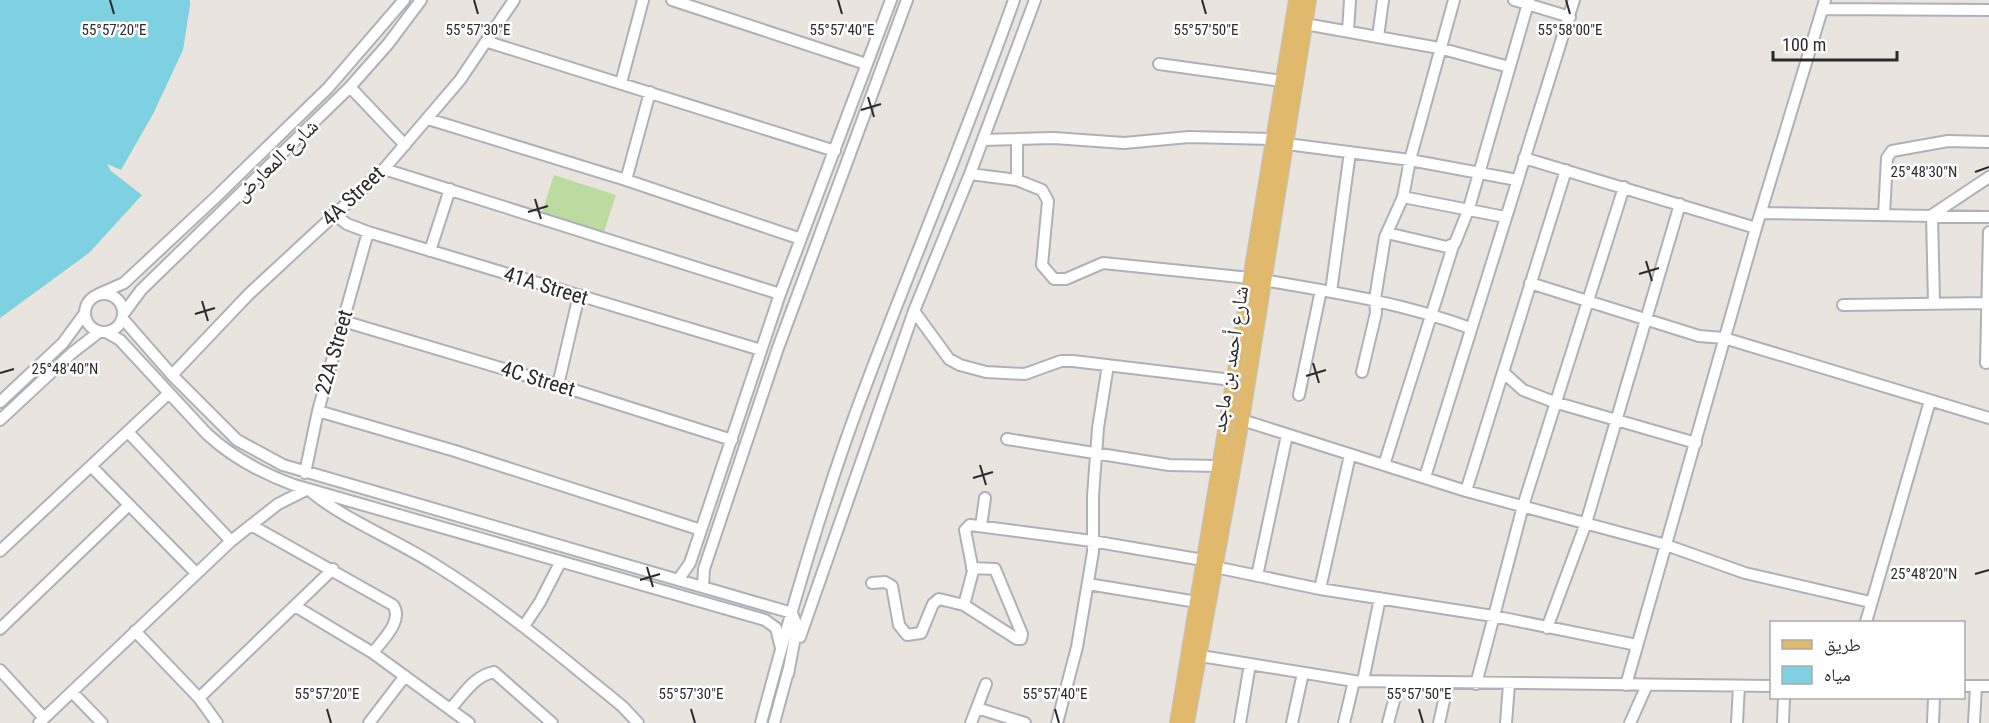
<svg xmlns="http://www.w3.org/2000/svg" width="1989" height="723" font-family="'Roboto Condensed','Noto Naskh Arabic',sans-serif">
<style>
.green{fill:#bbdba0}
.water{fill:#7dd1e0}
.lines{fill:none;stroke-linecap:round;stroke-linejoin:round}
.minor-casing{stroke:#aeb1b9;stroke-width:14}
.major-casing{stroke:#c3c3c3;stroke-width:16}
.minor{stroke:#fff;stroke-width:10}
.major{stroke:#e0b96d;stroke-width:14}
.ticks{fill:none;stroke:#2a2a2a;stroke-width:2}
.labels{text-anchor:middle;stroke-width:5;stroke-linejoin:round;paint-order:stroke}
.street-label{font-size:21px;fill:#2a2a2a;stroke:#fff}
.ticks-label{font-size:15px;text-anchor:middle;fill:#2a2a2a;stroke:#fff;stroke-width:5;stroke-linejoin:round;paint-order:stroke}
</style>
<rect width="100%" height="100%" fill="#eae4de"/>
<path class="green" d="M554 175 616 195 604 232 542 212Z"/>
<path class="water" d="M0 0H190V5L183 50 153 114 121 170 107 164 111 171 142 195 89 253 0 318Z"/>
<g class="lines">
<g class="minor-casing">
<path id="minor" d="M672 0 866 64
M1514 0 1570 17
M1822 9 1989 10
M1305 24 1439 48 1509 67
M1348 31 1350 0
M1378 37 1383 0
M488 42 835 151
M1159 64 1282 81
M621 83 643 0
M350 87 405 145
M428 119 626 180 801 239
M1017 139V180
M983 140 1054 138 1124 143 1189 137 1272 139
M1287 144 1410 160 1517 180
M1524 158 1756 228
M384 169 780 294
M970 174 1017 180 1042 190 1048 201 1042 265 1054 279H1066L1103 263 1250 278
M626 180 650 92
M1403 197 1505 217
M1761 213 1989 217
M334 214 347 224 368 232 761 350
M1884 215 1887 158 1892 151 1948 141 1989 142
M1387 233 1447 247 1455 243 1469 208 1529 0
M430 251 450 189
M1263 280C1334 292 1403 303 1470 328
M1530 283 1699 336 1724 338 1989 418
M1331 292 1350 152
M85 313a19 19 0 1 1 38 0a19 19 0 1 1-38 0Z
M99 294 124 283 216 197 328 88 404 0
M1934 303 1932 215 1989 177
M1843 305 1989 303
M914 311 949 359 960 365 986 372 1025 374 1061 361H1073L1232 380
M124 313 141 290 350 87 388 44 421 0
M123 319 172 375 237 440 283 465 792 613 797 626 788 674
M343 321 558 385 732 440
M106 332 120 340 207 434C233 458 261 473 294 485L765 620 776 628 781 648
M1986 363 1989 232
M1362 372 1376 313 1375 299 1385 237 1403 197 1410 160 1454 0
M1504 373 1523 390 1554 402 1696 443
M172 375 249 294 384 169 460 80 514 0
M558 385 579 295
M1299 395 1321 290
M0 402 63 343 85 313
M318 411 455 451 701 530
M0 420 72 353 99 332
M1242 420 1466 491 1666 545 1745 573 1870 602
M128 432 231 541
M1007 439 1169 465 1218 466
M1384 465 1453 246
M91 466 196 573
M305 473 318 411 368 232
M1425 477 1574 0
M1466 491 1566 170
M251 525 393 605C404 621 382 640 373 653
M981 526 985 498
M0 551 169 393
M1215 567 1320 589 1493 616 1637 645
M1257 576 1287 435
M678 580 690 563 780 294 891 0
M872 583 885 582 892 586 899 625 907 635 921 633 933 604 939 599 964 605 1017 639H1021L1022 634 995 569 972 568
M1088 584 1197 602
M703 587 704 569 778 348 907 0
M1320 589 1350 455
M964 605 973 571 965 530 970 525 1092 541 1203 560
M295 606 373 653 469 723
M1866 622 1930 401
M524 626 540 602 560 563
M1547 628 1586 523 1680 204
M0 629 129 505
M135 631 199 698 217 723
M800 637 914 311 970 174 1035 0
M1201 656 1354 681 1772 686
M0 670 44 718
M1363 681 1380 598
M1476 684 1523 506 1624 187
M1626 685 1756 228 1825 0
M1964 686H1989
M72 692 102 723
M199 698 333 569
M451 708C464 694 474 676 494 672L552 723
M977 708 1025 723
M39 723 231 541 278 504 308 489C342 519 397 540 437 566 503 607 562 657 623 707L638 723
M369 723 405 676
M761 723C792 607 826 489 869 377 917 251 969 127 1014 0
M774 723 789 668
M971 723 986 684
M1057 723 1077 647 1093 552V496L1098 428 1108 365
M1240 723 1250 664
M1292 723 1303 673
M1344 723 1354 681
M1388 723 1399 682
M1439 723 1448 683
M1506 723 1509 684
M1630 723 1647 685
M1737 723 1739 686
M1783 723 1784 698
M1933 723 1934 698
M1974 723 1976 686"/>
</g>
<g class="major-casing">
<path id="major" d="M1177 723 1296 0
M1187 723 1242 420 1309 0"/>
</g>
<use href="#minor" class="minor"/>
<use href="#major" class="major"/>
</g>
<path class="ticks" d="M110 0 114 14M474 0 478 14M838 0 842 14M1202 0 1206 14M1566 0 1570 14M868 97 874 117M861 110 881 104M1975 172 1989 167M535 199 541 219M528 212 548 206M1646 261 1652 281M1639 274 1659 268M202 301 208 321M195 314 215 308M1313 363 1319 383M0 373 14 369M1306 376 1326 370M980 465 986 485M973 478 993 472M647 567 653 587M1975 574 1989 570M640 580 660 574M327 709 331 723M691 709 695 723M1055 709 1059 723M1419 709 1423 723"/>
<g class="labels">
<g class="street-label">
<text transform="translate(276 160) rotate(-44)" y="7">شارع المعارض</text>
<text transform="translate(353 196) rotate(-43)" y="7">4A Street</text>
<text transform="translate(546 286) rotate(17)" y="7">41A Street</text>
<text transform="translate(334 352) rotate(-74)" y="7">22A Street</text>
<text transform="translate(1230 359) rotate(-81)" y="7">شارع أحمد بن ماجد</text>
<text transform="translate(538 379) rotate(17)" y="7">4C Street</text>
</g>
</g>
<g class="ticks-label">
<text x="114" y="35">55°57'20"E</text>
<text x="478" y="35">55°57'30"E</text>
<text x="842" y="35">55°57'40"E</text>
<text x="1206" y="35">55°57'50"E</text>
<text x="1570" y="35">55°58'00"E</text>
<text x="1924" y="177">25°48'30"N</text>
<text x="65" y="374">25°48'40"N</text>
<text x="1924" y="579">25°48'20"N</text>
<text x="327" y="699">55°57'20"E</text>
<text x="691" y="699">55°57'30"E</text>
<text x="1055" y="699">55°57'40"E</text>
<text x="1419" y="699">55°57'50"E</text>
</g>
<rect x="1770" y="621" width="195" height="78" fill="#ffffff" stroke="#aaaaaa" stroke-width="1.5"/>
<rect x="1782" y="640" width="30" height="9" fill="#e0b96d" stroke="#aaaaaa" stroke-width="1.5"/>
<text x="1824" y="651" font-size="18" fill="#2a2a2a">طريق</text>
<rect x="1782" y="666" width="30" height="18" fill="#7dd1e0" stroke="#aaaaaa" stroke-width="1.5"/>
<text x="1824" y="681" font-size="18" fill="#2a2a2a">مياه</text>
<path d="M1773 51v9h124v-9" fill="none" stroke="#2a2a2a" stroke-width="3"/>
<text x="1782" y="51" font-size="18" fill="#2a2a2a" stroke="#ffffff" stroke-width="4.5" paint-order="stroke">100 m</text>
</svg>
